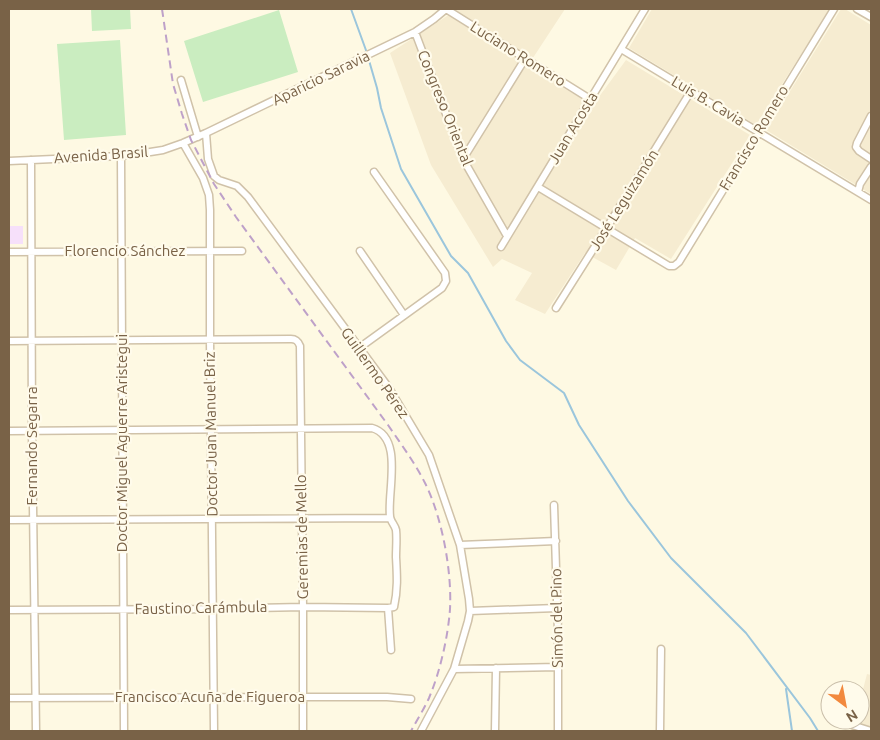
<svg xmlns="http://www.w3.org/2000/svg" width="880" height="740" font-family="Ubuntu,sans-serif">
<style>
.residential{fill:#f6ecd1}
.education{fill:#f6e0fa}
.garden{fill:#caedc0}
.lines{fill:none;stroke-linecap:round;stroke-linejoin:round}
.stream{stroke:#9bc6dc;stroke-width:2}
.street-casing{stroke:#d0c2a9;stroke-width:9}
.street{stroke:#fff;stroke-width:6}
.rail{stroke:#bea1c9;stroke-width:2;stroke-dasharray:8 5;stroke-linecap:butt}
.labels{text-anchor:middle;stroke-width:4.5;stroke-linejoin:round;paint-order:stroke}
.street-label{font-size:15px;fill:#796247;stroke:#fffbeb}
</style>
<rect width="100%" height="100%" fill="#fef9e3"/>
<path class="residential" d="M455 9H565L527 67 593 105 626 60 750 135 671 259 635 238 616 270 585 253 545 314 515 300 532 273 502 259 493 267 431 165 390 53 447 16Z
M652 9H830L756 125 629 48Z
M841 9H845L871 25V194L766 130Z
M867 674 871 675V731H851L854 720H860V701Z"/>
<path class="education" d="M9 226H23V244H9Z"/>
<path class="garden" d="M91 9H130L131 29 92 31Z
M279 10 298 72 203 102 184 41Z
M120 40 126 135 64 140 57 44Z"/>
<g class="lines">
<path class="stream" d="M351 9 367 53
M368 57 377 88 381 108 401 169 451 256 468 273 506 341 520 360 564 393 579 425 628 501 671 558 746 633 810 718 818 731
M786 689 792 731"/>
<g class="street-casing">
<path id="street" d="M446 9 590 99
M857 9 871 17
M415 32 463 159 507 236
M621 49 871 200
M181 80 198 137
M871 116 857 143 856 147 859 151 871 159
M206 133 208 159 214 176 219 180 237 186 248 197 389 388 429 455 460 545 469 599 470 611 468 621 454 669 421 731
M183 143 203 178 209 195 210 210V340L214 731
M121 156 124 731
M463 159 525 59
M31 160 32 431 36 731
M9 161 121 156 144 153 163 150 183 143 206 133 415 32 434 19 446 9
M538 187 669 266H674L679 262 834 9
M858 192 860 184 871 167
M501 247 645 9
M360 251 404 315
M9 252 242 251
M556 308 606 229 691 91
M9 341 291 339C296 339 298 341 300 346L303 607V731
M359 348 442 288 446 281 445 273 374 172
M9 431 372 428C404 437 387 492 390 516 390 521 395 525 396 530 397 539 396 548 396 557 397 575 398 589 394 607L388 608 303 607 212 609 9 610
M554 505 558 632V731
M9 520 390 518
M460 545 556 541
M388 608 391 650
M470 611 557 608
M454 669 558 667
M9 698 303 697H387L411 699
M852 725 871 731
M495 731 496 668
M660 731 661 649"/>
</g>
<use href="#street" class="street"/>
<path class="rail" d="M162 9 173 84 182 114 191 140 214 184 236 217 388 425C401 444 415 463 425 483 442 517 452 571 450 609 448 637 440 672 429 698 424 709 417 720 411 731"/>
</g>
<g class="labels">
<g class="street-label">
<text transform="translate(518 54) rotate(32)" y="5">Luciano Romero</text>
<text transform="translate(321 78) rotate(-26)" y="5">Aparicio Saravia</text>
<text transform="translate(708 101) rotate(31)" y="5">Luis B. Cavia</text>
<text transform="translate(445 108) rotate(68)" y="5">Congreso Oriental</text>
<text transform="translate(573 128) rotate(-59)" y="5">Juan Acosta</text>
<text transform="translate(754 138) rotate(-59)" y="5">Francisco Romero</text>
<text transform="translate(101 155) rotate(-4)" y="5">Avenida Brasil</text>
<text transform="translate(624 200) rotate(-58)" y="5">José Leguizamón</text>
<text x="125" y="256">Florencio Sánchez</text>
<text transform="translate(375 373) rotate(55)" y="5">Guillermo Pérez</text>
<text transform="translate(211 434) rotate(-91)" y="5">Doctor Juan Manuel Briz</text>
<text transform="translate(122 443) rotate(-90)" y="5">Doctor Miguel Aguerre Aristegui</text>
<text transform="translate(32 446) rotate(-90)" y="5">Fernando Segarra</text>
<text transform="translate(302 537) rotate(-91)" y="5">Geremias de Mello</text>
<text transform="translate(201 608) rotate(-1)" y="5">Faustino Carámbula</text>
<text transform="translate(557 618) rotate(-91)" y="5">Simón del Pino</text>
<text x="210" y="702">Francisco Acuña de Figueroa</text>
</g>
</g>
<rect width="880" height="740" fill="none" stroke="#796247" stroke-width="20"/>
<g transform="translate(845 705) rotate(148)"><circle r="24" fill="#fffbeb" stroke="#c9bea9"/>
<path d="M0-4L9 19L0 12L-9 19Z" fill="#f2893e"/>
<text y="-8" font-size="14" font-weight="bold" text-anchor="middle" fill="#796247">N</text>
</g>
</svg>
